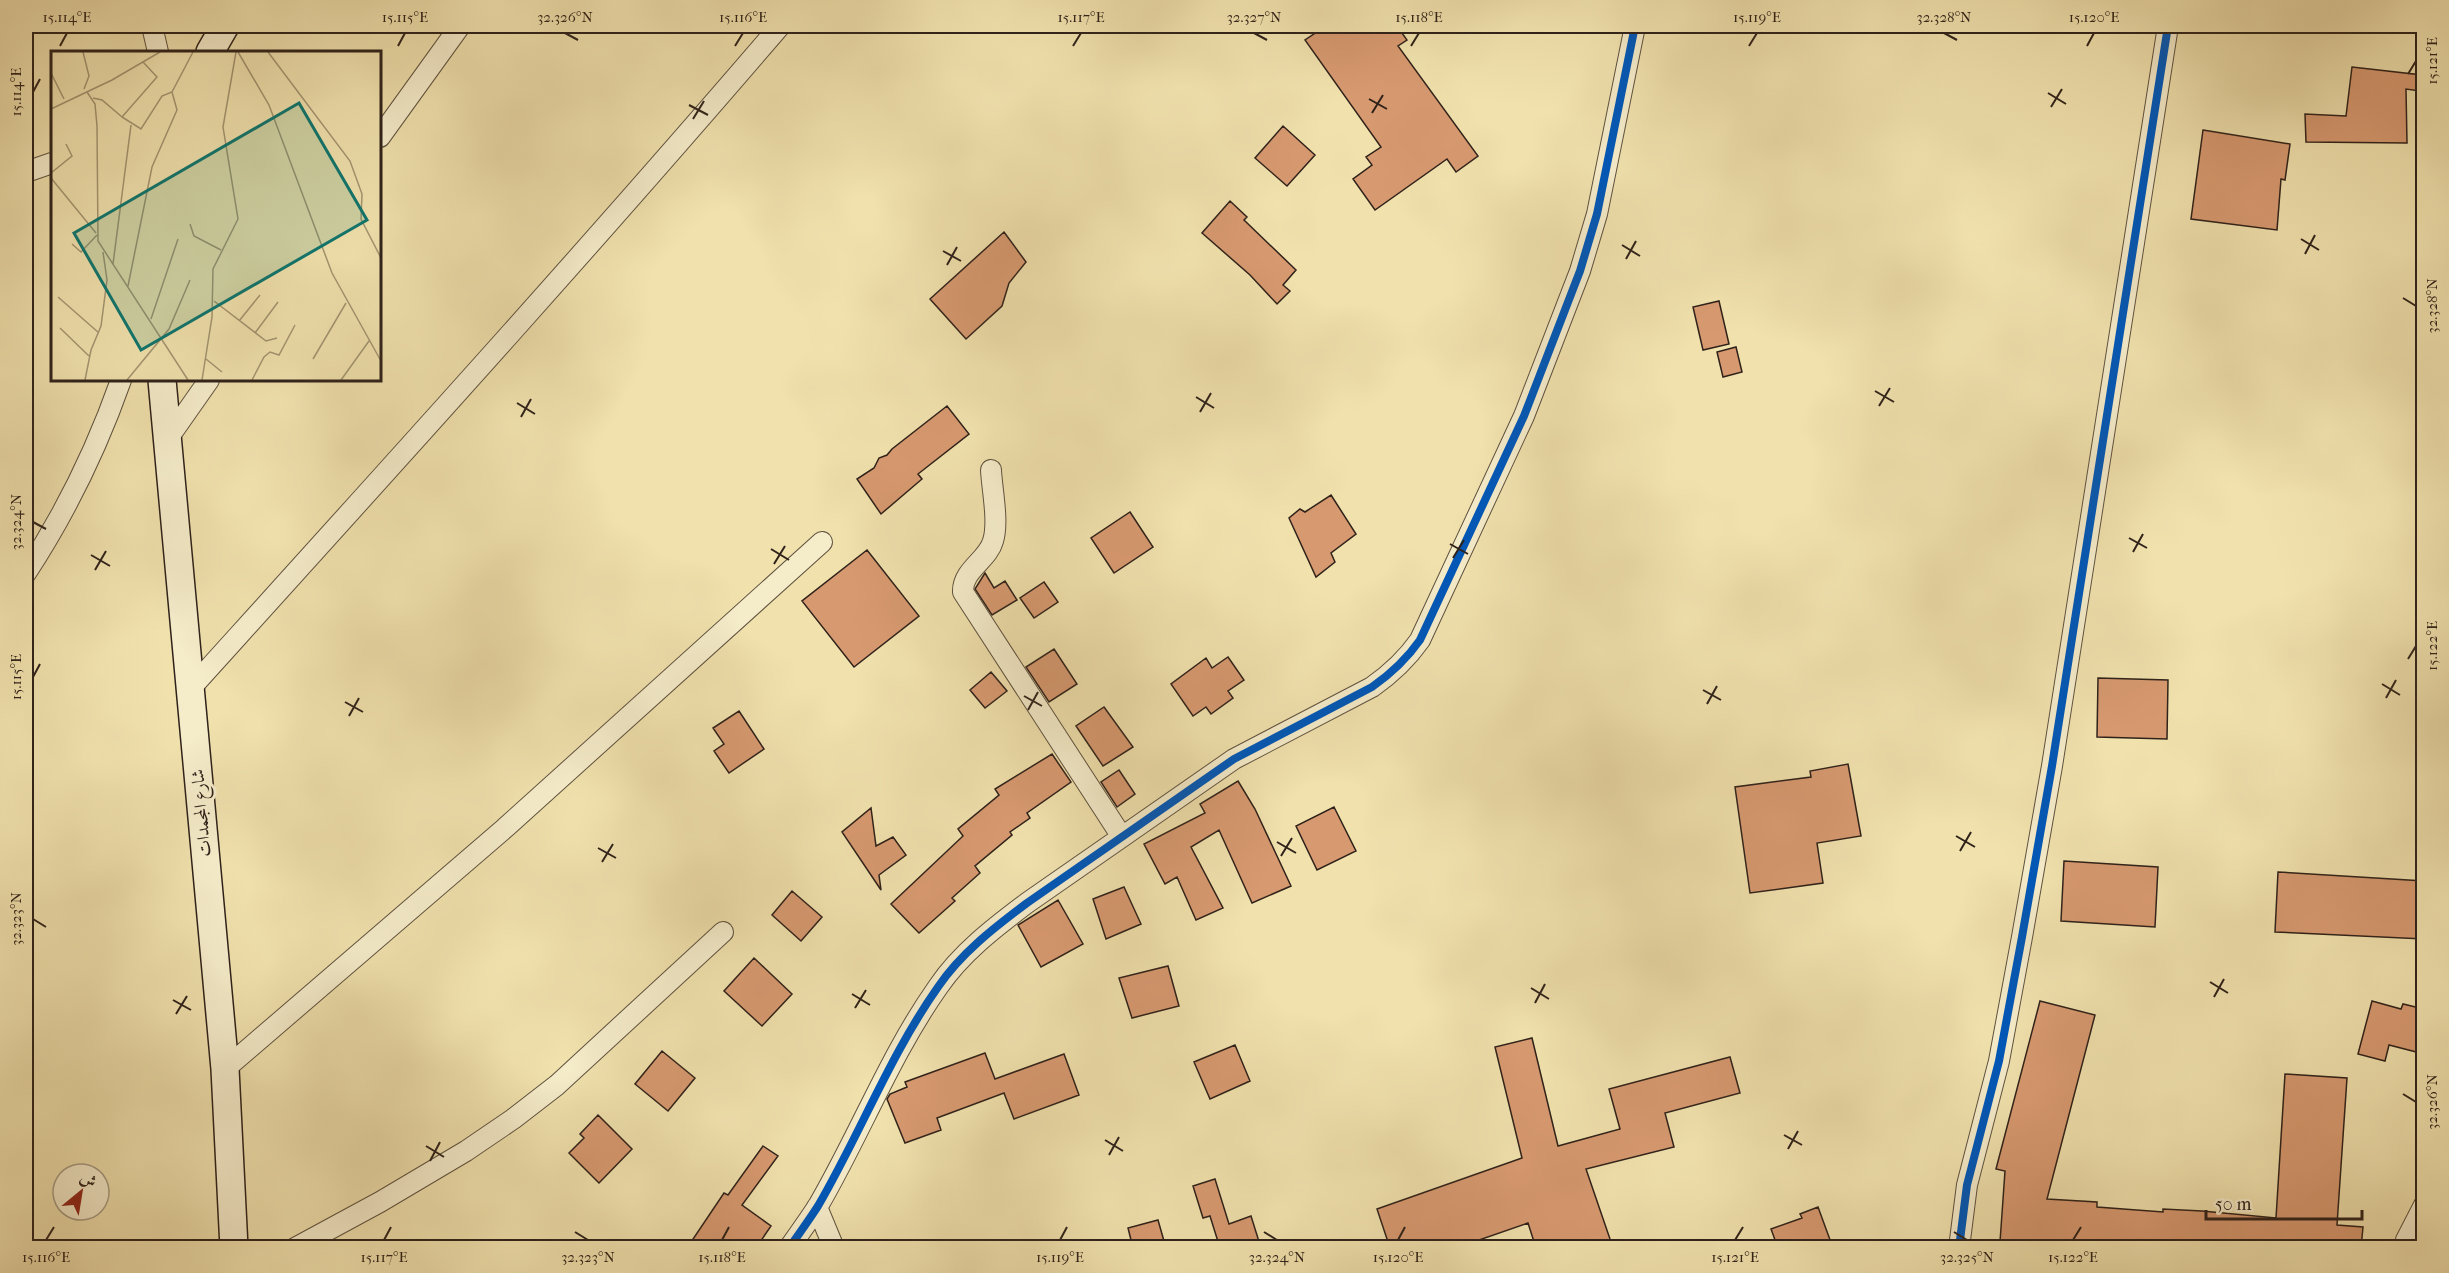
<svg xmlns="http://www.w3.org/2000/svg" width="2449" height="1273" font-family="'IM FELL French Canon',Amiri,serif">
<style>
.building{fill:#d79970;stroke:#2f221a;stroke-width:1.5}
.lines{fill:none;stroke-linecap:round;stroke-linejoin:round}
.minor-casing{stroke:#5f523f;stroke-width:22}
.secondary-casing{stroke:#2f221a;stroke-width:30}
.minor{stroke:#f5ecca;stroke-width:20}
.secondary{stroke:#f5ecca;stroke-width:27}
.cycleway-casing{stroke:#f5ecca;stroke-width:11}
.cycleway{stroke:#0057b8;stroke-width:8}
.ticks{fill:none;stroke:#2f221a;stroke-width:2}
.labels{text-anchor:middle;stroke-width:6;stroke-linejoin:round;paint-order:stroke}
.street-label{font-size:18px;fill:#2f221a;stroke:#f5ecca}
.inset-road{fill:none;stroke:#a39572;stroke-width:1.5}
.view{fill:#0f766e;fill-opacity:0.15;stroke:#0f766e;stroke-width:3}
.inset-edge{fill:none;stroke:#2f221a;stroke-width:3}
.neatline{fill:none;stroke:#2f221a;stroke-width:2}
.ticks-label{font-size:15px;text-anchor:middle;fill:#2f221a}
</style>
<rect width="100%" height="100%" fill="#f0e1ad"/>
<filter id="stains"><feTurbulence type="fractalNoise" baseFrequency=".00333" numOctaves="4"/><feColorMatrix values="0 0 0 0 .2 0 0 0 0 .09 0 0 0 0 .02 0 0 0 .5 -.17"/></filter>
<radialGradient id="worn" r=".72"><stop offset=".6" stop-color="#630" stop-opacity="0"/><stop offset="1" stop-color="#630" stop-opacity=".3"/></radialGradient>
<path class="building" d="M1326 26H1397L1407 40 1398 46 1478 156 1456 172 1447 159 1375 210 1353 179 1372 165 1366 157 1381 147 1305 40Z
M2352 67 2422 75 2420 91 2406 89 2407 143 2306 142 2305 114 2346 116Z
M1283 126 1315 155 1287 186 1255 158Z
M2203 130 2290 144 2285 180 2281 179 2277 230 2191 219Z
M1230 201 1247 217 1244 220 1296 270 1283 285 1290 291 1277 304 1250 275 1202 233Z
M1004 232 1026 262 1009 283 1002 306 966 339 930 299Z
M1719 301 1729 344 1703 350 1693 307Z
M1736 347 1742 372 1723 377 1717 352Z
M947 406 969 434 918 474 922 479 881 514 857 479 874 468 879 458 887 455 892 449Z
M1331 495 1356 534 1331 553 1335 562 1316 577 1289 518 1300 509 1305 512Z
M1130 512 1153 547 1114 573 1091 538Z
M867 550 919 616 854 667 802 601Z
M985 573 994 588 1005 581 1017 600 992 615 975 589Z
M1044 582 1058 602 1034 618 1020 598Z
M1054 649 1077 684 1049 702 1026 667Z
M1228 657 1244 680 1228 691 1233 698 1211 714 1206 707 1193 716 1171 684 1206 658 1212 668Z
M991 672 1007 691 985 708 970 690Z
M2098 678 2168 680 2167 739 2097 737Z
M1104 707 1133 747 1103 766 1076 726Z
M739 711 764 749 729 773 714 751 724 744 713 728Z
M1052 754 1071 782 1027 813 1030 818 1010 832 1012 835 975 866 980 873 952 898 955 901 919 933 891 904 963 836 958 829 999 795 995 789Z
M1848 764 1861 836 1817 843 1823 883 1750 893 1735 787 1811 777 1810 771Z
M1119 770 1135 794 1117 807 1101 782Z
M1238 781 1255 809 1291 886 1252 903 1219 830 1191 847 1223 908 1196 920 1177 877 1165 884 1144 844 1205 813 1200 804Z
M1334 807 1356 851 1317 870 1296 826Z
M871 808 876 846 893 837 906 855 879 875 881 890 842 832Z
M2064 861 2158 867 2155 927 2061 921Z
M2278 872 2424 881V939L2275 932Z
M1124 887 1141 924 1106 939 1093 899Z
M792 891 822 917 801 941 772 915Z
M1058 900 1083 944 1041 967 1018 925Z
M754 958 792 994 762 1026 724 991Z
M1168 966 1179 1006 1132 1018 1119 978Z
M2040 1001 2095 1015 2047 1199 2097 1202V1207L2163 1212V1209L2202 1211 2276 1218 2285 1074 2347 1078 2337 1225 2363 1227 2361 1248H2081L2000 1242 2005 1171 1996 1169Z
M2372 1001 2401 1009 2403 1004 2424 1009V1054L2389 1045 2385 1061 2358 1054Z
M1532 1038 1558 1146 1620 1129 1609 1089 1730 1057 1740 1093 1665 1113 1674 1147 1586 1169 1610 1239 1585 1248H1536L1528 1223 1456 1248H1390L1377 1209 1522 1158 1495 1047Z
M1235 1045 1250 1081 1210 1099 1194 1062Z
M662 1051 695 1078 668 1111 635 1084Z
M985 1053 995 1079 1064 1054 1079 1095 1014 1119 1004 1093 937 1118 941 1130 905 1143 887 1099 890 1094 907 1087 905 1082Z
M598 1115 632 1149 599 1183 569 1153 584 1138 580 1134Z
M763 1146 778 1156 742 1205 771 1226 756 1248H687L724 1193 728 1195Z
M1215 1179 1229 1224 1251 1216 1261 1248H1220L1210 1216 1203 1218 1193 1186Z
M1818 1207 1833 1248H1778L1771 1229 1802 1218 1800 1214Z
M1158 1220 1166 1248H1133L1128 1228Z"/>
<g class="lines">
<g class="minor-casing">
<path id="minor" d="M152 26 158 52
M380 137 460 26
M26 172 52 163
M169 437 209 380
M991 470C992 490 999 522 993 541 988 560 962 570 963 592L1122 837
M26 573C66 512 97 448 121 380
M191 688C389 469 588 250 780 26
M225 1069 505 828 822 542
M817 1207 834 1248
M295 1248 380 1202 466 1151 513 1119 557 1085 723 932
M789 1248C799 1234 809 1220 818 1206 860 1134 890 1055 938 987 961 953 995 927 1027 903L1234 759 1372 687C1392 673 1406 660 1420 640L1524 416 1580 271 1597 214 1635 26
M1959 1248 1967 1185 1999 1061 2022 937 2052 766 2168 26
M2405 1248 2406 1240 2424 1205"/>
</g>
<g class="secondary-casing">
<path id="secondary" d="M210 52 225 26
M162 380 225 1069 234 1248"/>
</g>
<use href="#minor" class="minor"/>
<use href="#secondary" class="secondary"/>
<g class="cycleway-casing">
<path id="cycleway" d="M789 1248C799 1234 809 1220 818 1206 860 1134 890 1055 938 987 961 953 995 927 1027 903L1234 759 1372 687C1392 673 1406 660 1420 640L1524 416 1580 271 1597 214 1635 26
M1959 1248 1967 1185 1999 1061 2022 937 2052 766 2168 26"/>
</g>
<use href="#cycleway" class="cycleway"/>
</g>
<path class="ticks" d="M565 33 578 40M1254 33 1267 40M1944 33 1957 40M60 46 67 33M398 46 405 33M735 46 743 33M1073 46 1081 33M1411 46 1419 33M1749 46 1757 33M2087 46 2094 33M2408 74 2416 61M33 92 40 79M2048 93 2066 104M1369 99 1387 109M689 105 708 115M2051 107 2062 89M1372 113 1383 95M693 119 704 101M2301 239 2319 250M1622 245 1640 256M943 251 961 261M2305 254 2315 235M1626 259 1636 241M947 265 957 247M2403 298 2416 306M1875 391 1894 402M1196 397 1214 408M517 403 535 414M1879 406 1890 388M1200 412 1211 393M521 417 531 399M33 522 46 529M2129 538 2147 548M1450 544 1468 554M771 549 789 560M2133 552 2143 534M91 555 110 566M1453 558 1464 540M774 564 785 546M95 570 106 551M2408 659 2416 646M33 677 40 664M2382 684 2400 695M1703 690 1721 700M1024 696 1042 706M2386 698 2396 680M345 702 363 712M1707 704 1717 686M1028 710 1038 692M349 716 359 698M1956 836 1975 847M1277 842 1296 853M598 848 616 858M1960 851 1971 832M1281 856 1292 838M602 862 613 844M33 919 46 927M2210 982 2228 993M1531 988 1549 999M852 994 870 1005M2214 997 2224 979M173 1000 191 1010M1535 1003 1545 984M855 1008 866 990M176 1014 187 996M2403 1094 2416 1102M1784 1135 1802 1145M1105 1140 1123 1151M426 1146 444 1157M1788 1149 1798 1131M1109 1155 1119 1137M430 1161 440 1142M575 1232 588 1240M1264 1232 1277 1240M1954 1232 1967 1240M46 1240 54 1227M384 1240 391 1227M722 1240 729 1227M1060 1240 1067 1227M1398 1240 1405 1227M1735 1240 1743 1227M2073 1240 2081 1227"/>
<g class="labels">
<g class="street-label">
<text transform="translate(201 813) rotate(-95)" y="6">شارع المجمدات</text>
</g>
</g>
<g transform="translate(51 51)">
<rect width="330" height="330" fill="#f0e1ad"/>
<path class="inset-road" d="M32 1 38 25 33 38M187 1 218 54 281 222 330 310M217 1 299 110 311 143 310 168 330 207M0 22 13 48M36 41 44 53 46 75 47 190 137 329M42 47 51 49 71 66 106 26 92 11M0 58 61 29 109 1M71 66 90 78 111 45 121 41 142 1M0 122 21 105 15 93M0 127 45 182M139 173 143 185 170 199M21 193 30 201 46 184M62 213 80 74M77 235 101 116 126 59 121 41M7 246 48 282M163 250 215 290 226 287M100 268 127 188M188 270 209 244M9 277 38 305M204 282 227 251M155 308 171 321M262 308 295 252M34 329 40 299 50 275 56 229 52 201M76 329 118 278 139 229M151 329 161 266 162 218 187 168 172 76 185 1M201 329 213 306 219 301 228 304 244 274M290 329 318 290"/>
<path class="view" d="M248 52 316 169 90 299 23 182Z"/>
<rect width="330" height="330" class="inset-edge"/>
</g>
<rect width="2449" height="1273" fill="none" stroke="#f0e1ad" stroke-width="66"/>
<g transform="translate(81 1192) rotate(30)"><circle r="28" fill="#f5ecca" stroke="#a69b84" stroke-width="1.5"/>
<path d="M0-4.5L10 22L0 15L-10 22Z" fill="#8f2418"/>
<text y="-9" font-size="16" font-weight="bold" text-anchor="middle" fill="#2f221a">ش</text>
</g>
<path d="M2206 1210v9h156v-9" fill="none" stroke="#2f221a" stroke-width="3"/>
<text x="2215" y="1210" font-size="18" fill="#2f221a" stroke="#f5ecca" stroke-width="4.5" paint-order="stroke">50 m</text>
<rect x="33" y="33" width="2383" height="1207" class="neatline"/>
<g class="ticks-label">
<text x="67" y="22">15.114°E</text>
<text x="405" y="22">15.115°E</text>
<text x="565" y="22">32.326°N</text>
<text x="743" y="22">15.116°E</text>
<text x="1081" y="22">15.117°E</text>
<text x="1254" y="22">32.327°N</text>
<text x="1419" y="22">15.118°E</text>
<text x="1757" y="22">15.119°E</text>
<text x="1944" y="22">32.328°N</text>
<text x="2094" y="22">15.120°E</text>
<text transform="translate(2432 61) rotate(-90)" y="5">15.121°E</text>
<text transform="translate(16 92) rotate(-90)" y="5">15.114°E</text>
<text transform="translate(2432 306) rotate(-90)" y="5">32.328°N</text>
<text transform="translate(16 522) rotate(-90)" y="5">32.324°N</text>
<text transform="translate(2432 646) rotate(-90)" y="5">15.122°E</text>
<text transform="translate(16 677) rotate(-90)" y="5">15.115°E</text>
<text transform="translate(16 919) rotate(-90)" y="5">32.323°N</text>
<text transform="translate(2432 1102) rotate(-90)" y="5">32.326°N</text>
<text x="46" y="1262">15.116°E</text>
<text x="384" y="1262">15.117°E</text>
<text x="588" y="1262">32.323°N</text>
<text x="722" y="1262">15.118°E</text>
<text x="1060" y="1262">15.119°E</text>
<text x="1277" y="1262">32.324°N</text>
<text x="1398" y="1262">15.120°E</text>
<text x="1735" y="1262">15.121°E</text>
<text x="1967" y="1262">32.325°N</text>
<text x="2073" y="1262">15.122°E</text>
</g>
<rect width="100%" height="100%" filter="url(#stains)"/>
<rect width="100%" height="100%" fill="url(#worn)"/>
</svg>
